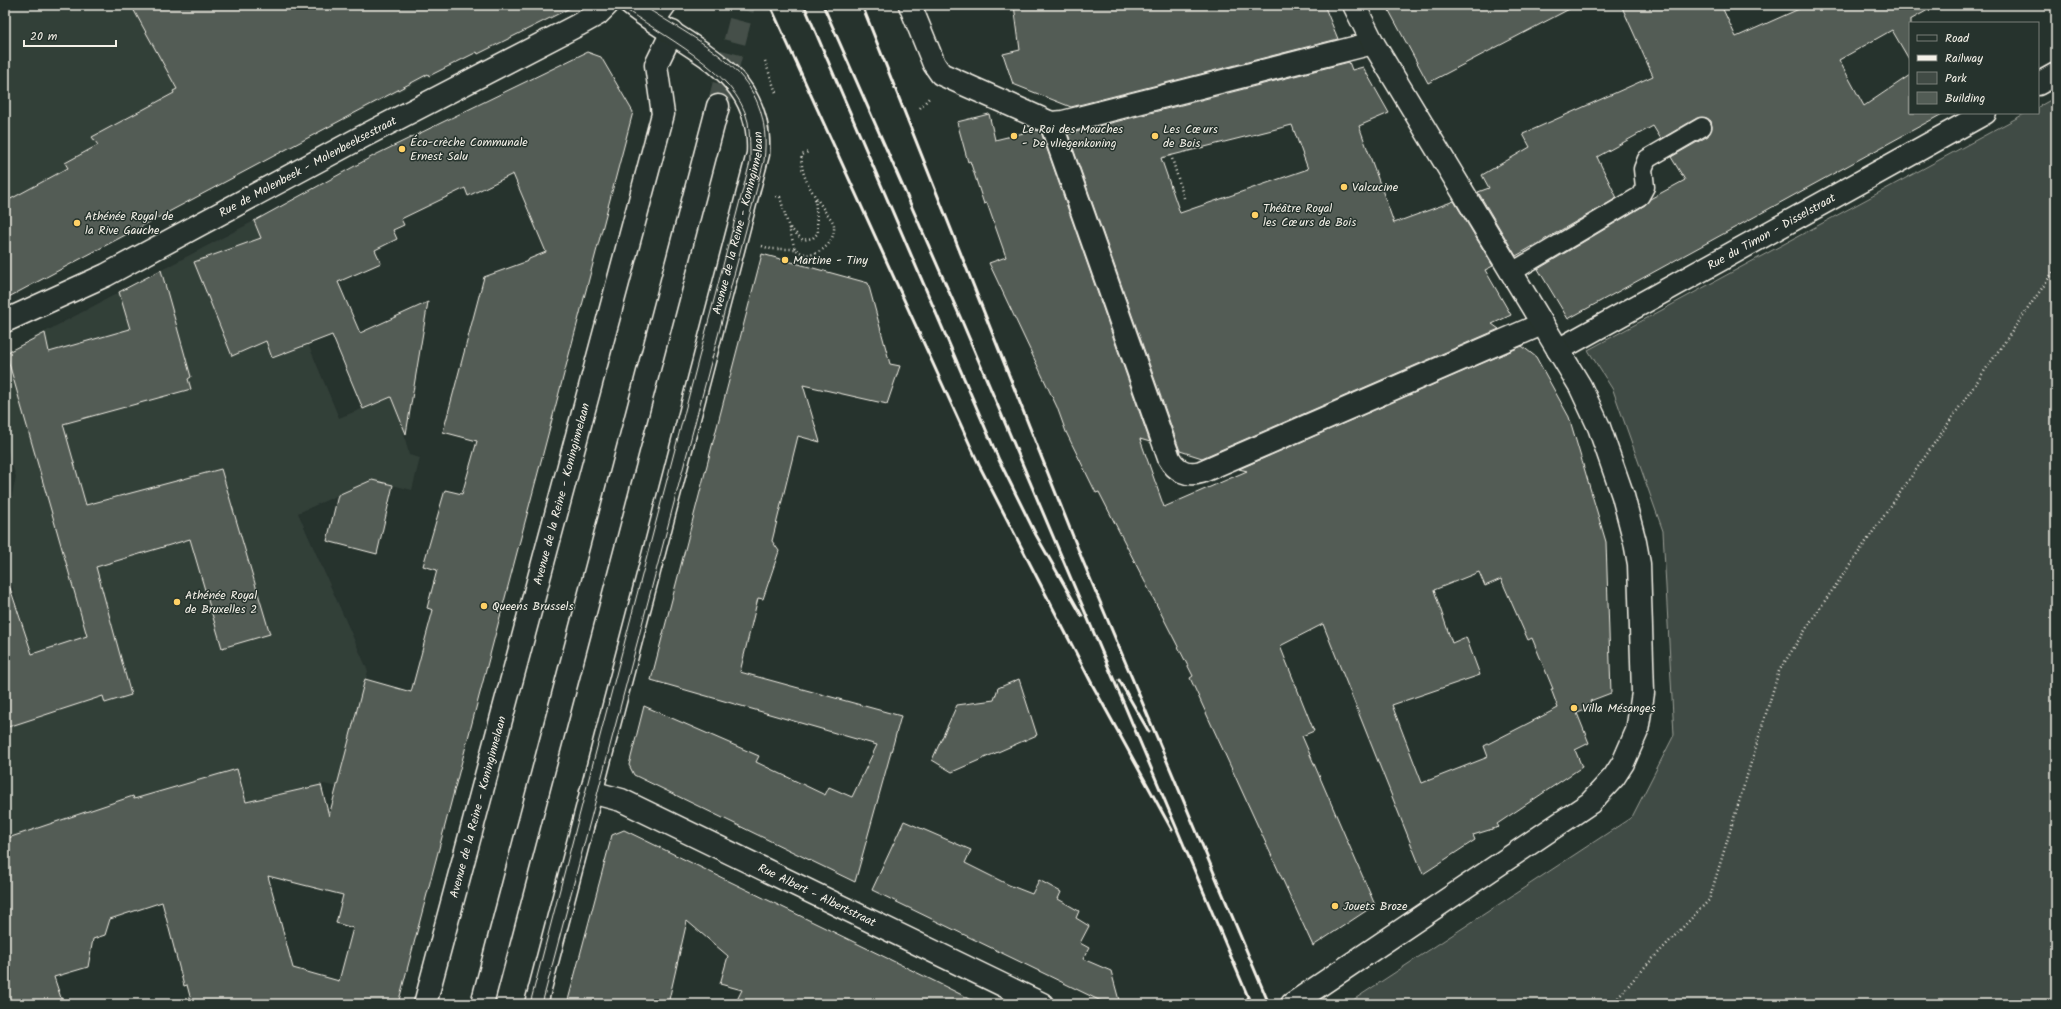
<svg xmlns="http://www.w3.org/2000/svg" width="2061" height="1009" font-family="Kalam,sans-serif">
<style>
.built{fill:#333f39}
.green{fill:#414b45;stroke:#9a9e96}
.building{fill:#525c55;stroke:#f4f1e8;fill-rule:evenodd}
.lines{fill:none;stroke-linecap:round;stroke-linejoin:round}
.secondary-tunnel{stroke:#455049;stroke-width:22;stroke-dasharray:22 11;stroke-linecap:butt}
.lane-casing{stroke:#f4f1e8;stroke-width:21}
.street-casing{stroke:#f4f1e8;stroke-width:25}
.secondary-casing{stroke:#f4f1e8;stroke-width:25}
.path{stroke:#f4f1e8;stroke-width:2.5;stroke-dasharray:1 3;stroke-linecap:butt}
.lane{stroke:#26332d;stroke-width:18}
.street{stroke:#26332d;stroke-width:22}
.secondary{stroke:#26332d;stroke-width:22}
.tram{stroke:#f4f1e8;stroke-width:1}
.rail{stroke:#f4f1e8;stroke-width:3}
.poi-dot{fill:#ffd166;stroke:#26332d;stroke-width:1.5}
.labels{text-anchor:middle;stroke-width:3;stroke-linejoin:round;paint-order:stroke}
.poi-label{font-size:12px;fill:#f4f1e8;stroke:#26332d;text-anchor:start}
.street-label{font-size:12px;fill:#f4f1e8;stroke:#26332d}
</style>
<rect width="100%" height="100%" fill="#26332d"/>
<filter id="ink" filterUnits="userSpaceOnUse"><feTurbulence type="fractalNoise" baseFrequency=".025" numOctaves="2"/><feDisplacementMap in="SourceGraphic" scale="8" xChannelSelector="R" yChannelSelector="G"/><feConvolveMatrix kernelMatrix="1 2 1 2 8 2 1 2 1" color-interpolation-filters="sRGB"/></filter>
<g filter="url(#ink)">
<path class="built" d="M5 5H466L487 49 477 54 476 52 293 146 5 299Z
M254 221 296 315 339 418 391 397 401 421 409 455 420 458 412 490 372 480 298 513 368 671 337 787 324 784 249 801 5 905V653L28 643 5 562V498L12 496 16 477 5 441V353Z"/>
<path class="green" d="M2056 97V1004H1347L1632 817 1674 735 1663 531 1613 390 1588 350 2026 113H2038V107Z"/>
<path class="building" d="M131 5H576L478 54 477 52 429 76 428 74 5 299V202L68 168 65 163 98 145 92 137 174 93 173 91 177 89Z
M1014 5H1324L1338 39 1071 107 1013 84 1003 54 1020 50Z
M1386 5H1577L1428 83Z
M1621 5H1721L1736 37 1808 5H1937L1910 20V61L1892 30 1839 60 1864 106 1910 75V113H1944L1568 319 1538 269 1645 205 1650 199 1685 180 1671 157 1708 136 1712 127 1711 121 1707 118H1697L1661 139 1653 126 1597 157 1617 198 1516 256 1478 192 1489 188 1482 175 1530 147 1523 134 1653 76Z
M587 52 601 57 633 112 398 1004H192L187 985 184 986 162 902 110 919 105 935 93 939 88 967 54 977 63 1004H5V839L133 796 134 799 237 769 246 802 321 785 329 816 365 679 411 692 433 610 427 608 437 570 423 566 445 490 462 494 477 441 443 432 484 277 528 261 529 259 546 252 513 174 468 196 465 188 401 219 404 225 393 230 397 239 375 250 381 263 338 282 360 333 428 302 406 434 391 397 363 409 332 335 272 358 266 341 232 356 194 262 261 238 254 221 375 155ZM268 876 343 895 336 923 353 928 339 981 293 968Z
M1349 62 1352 70 1363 67 1389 113 1359 126 1394 223 1454 201 1493 266 1485 270 1511 315 1492 324 1499 329 1202 458 1180 451 1068 134ZM1292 125 1308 169 1180 213 1161 158Z
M989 114 995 140 1036 130 1041 132 1150 442 1140 439 1164 507 1247 471 1239 469 1522 346 1536 357 1569 417 1606 542 1611 693 1590 701 1592 708 1577 713 1589 743 1575 750 1582 767 1497 824 1499 827 1473 835 1475 840 1423 874 1323 624 1280 646 1314 731 1302 736 1375 905 1313 946 1190 678 1193 676 1099 492 1096 493 1066 432 1057 407 989 263 1006 257 987 203 984 204 970 161 968 162 957 122ZM1479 572 1485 586 1501 579 1528 640 1532 638 1553 689H1551L1558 708 1484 746 1488 757 1422 783 1392 705 1480 675 1466 637 1452 643 1434 590Z
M762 254 868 283 890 364 900 366 887 404 803 385 820 442 798 436 772 541 779 551 763 599 758 598 740 672 901 716 855 882 634 775 629 765 644 706 759 756 756 762 825 795 829 787 852 797 877 745 651 680Z
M161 270 191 377 188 379 191 389 63 424 86 505 221 469 270 634 222 648 190 539 96 567 131 695 105 703 103 696 5 728V588H10L32 654 87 636 6 353 45 333 49 352 130 329 119 292Z
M372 480 393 485 377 554 327 541 338 495Z
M1019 679 1037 735 952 772 932 760 957 705 994 700 998 688Z
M904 821 971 850 965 863 1009 885 1032 894 1039 880 1061 892 1058 899 1079 911 1076 918 1089 926 1080 943 1089 948 1083 959 1111 971 1120 1004H1107L872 890Z
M624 830 934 981 980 1004H735L742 990 720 984 728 956 687 921 668 1004H567L612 835Z"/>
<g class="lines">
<path class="secondary-tunnel" d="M718 106 744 5"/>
<g class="lane-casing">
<path id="lane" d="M655 22 667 5
M1512 272 1640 196 1645 187 1643 169 1647 159 1702 127"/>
</g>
<g class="street-casing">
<g id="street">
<path d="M910 5 934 64 941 74 1051 123 1063 122 1373 43"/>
<path d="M2038 84 2056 74"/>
<path d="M1051 123 1169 458C1176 471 1187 476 1201 472L1542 324"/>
<path id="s1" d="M5 321 106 275 362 137 578 25 598 14 607 5"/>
<path id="s2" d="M1558 350 1985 113"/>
<path id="s3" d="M591 792 621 800 1042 1004"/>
<path id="s4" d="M425 1004 663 114 656 65 672 32"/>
<path id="s5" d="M536 1004 758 154C763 69 686 49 631 5"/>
<path d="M1292 1004 1590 803 1614 777 1623 763 1637 731 1643 693 1639 564 1635 542 1623 496 1599 427 1580 386 1373 43 1354 5"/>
</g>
</g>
<g class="secondary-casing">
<path id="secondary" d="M482 1004 718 106"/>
</g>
<path class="path" d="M765 61 776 93
M920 108 929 98
M1171 155 1184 198
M776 196 780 197 795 249C804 255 810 257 820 251 829 246 835 236 834 226 834 222 829 216 826 213 815 195 799 177 802 155L808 152
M790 228 803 240 813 238 818 233 815 197
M762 246 771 249H795
M1613 1004 1639 973 1709 900 1779 671 1811 621 2056 268"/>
<use href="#lane" class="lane"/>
<use href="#street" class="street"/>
<use href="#secondary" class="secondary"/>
<path class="tram" d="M530 1004 750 162C750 148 750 135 748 122 737 70 660 36 620 5
M542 1004 764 161C775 72 704 46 642 5"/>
<path class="rail" d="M770 5 980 467 1093 686 1172 830
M804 5 999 460 1036 535 1082 616
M823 5 961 319 1251 1004
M862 5 1082 559 1269 1004
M1119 680 1149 732"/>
</g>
</g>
<g class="poi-dot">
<circle cx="1014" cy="136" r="4"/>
<circle cx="1155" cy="136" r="4"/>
<circle cx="402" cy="149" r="4"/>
<circle cx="1344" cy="187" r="4"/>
<circle cx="1255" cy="215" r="4"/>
<circle cx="77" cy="223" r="4"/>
<circle cx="785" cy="260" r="4"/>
<circle cx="177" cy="602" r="4"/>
<circle cx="484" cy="606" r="4"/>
<circle cx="1574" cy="708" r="4"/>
<circle cx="1335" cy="906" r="4"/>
</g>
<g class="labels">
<g class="poi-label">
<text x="1022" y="133">Le Roi des Mouches<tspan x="1022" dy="14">- De vliegenkoning</tspan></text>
<text x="1163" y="133">Les Cœurs<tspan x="1163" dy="14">de Bois</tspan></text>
<text x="410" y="146">Éco-crèche Communale<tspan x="410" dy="14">Ernest Salu</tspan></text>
<text x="1352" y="191">Valcucine</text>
<text x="1263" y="212">Théâtre Royal<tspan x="1263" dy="14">les Cœurs de Bois</tspan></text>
<text x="85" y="220">Athénée Royal de<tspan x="85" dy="14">la Rive Gauche</tspan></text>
<text x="793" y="264">Martine - Tiny</text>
<text x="185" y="599">Athénée Royal<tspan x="185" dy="14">de Bruxelles 2</tspan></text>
<text x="492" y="610">Queens Brussels</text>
<text x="1582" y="712">Villa Mésanges</text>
<text x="1343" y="910">Jouets Broze</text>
</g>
<g class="street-label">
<text dy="4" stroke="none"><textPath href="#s1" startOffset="340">Rue de Molenbeek - Molenbeeksestraat</textPath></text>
<text dy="4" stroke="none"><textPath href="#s5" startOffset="807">Avenue de la Reine - Koninginnelaan</textPath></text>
<text dy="4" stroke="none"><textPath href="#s2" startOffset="244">Rue du Timon - Disselstraat</textPath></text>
<text dy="4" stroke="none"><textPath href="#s4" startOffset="528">Avenue de la Reine - Koninginnelaan</textPath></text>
<text dy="4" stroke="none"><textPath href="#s4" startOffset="204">Avenue de la Reine - Koninginnelaan</textPath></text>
<text dy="4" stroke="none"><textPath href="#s3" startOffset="249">Rue Albert - Albertstraat</textPath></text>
</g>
</g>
<rect width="2061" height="1009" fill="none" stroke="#26332d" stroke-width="20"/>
<rect x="10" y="10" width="2041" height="989" fill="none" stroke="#f4f1e8" stroke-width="1.5" filter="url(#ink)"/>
<rect x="1909" y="22" width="130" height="92" fill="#26332d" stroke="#787f78"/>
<rect x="1917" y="35" width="20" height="6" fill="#26332d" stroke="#787f78"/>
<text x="1945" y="42" font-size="12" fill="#f4f1e8">Road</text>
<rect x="1917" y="55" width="20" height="6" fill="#f4f1e8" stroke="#787f78"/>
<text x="1945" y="62" font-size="12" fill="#f4f1e8">Railway</text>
<rect x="1917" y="72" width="20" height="12" fill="#414b45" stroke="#787f78"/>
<text x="1945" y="82" font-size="12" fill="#f4f1e8">Park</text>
<rect x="1917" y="92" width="20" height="12" fill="#525c55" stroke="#787f78"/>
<text x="1945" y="102" font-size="12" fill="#f4f1e8">Building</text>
<path d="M24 40v6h92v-6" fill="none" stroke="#f4f1e8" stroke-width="2"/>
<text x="30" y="40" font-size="12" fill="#f4f1e8" stroke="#26332d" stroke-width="3" paint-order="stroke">20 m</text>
</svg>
